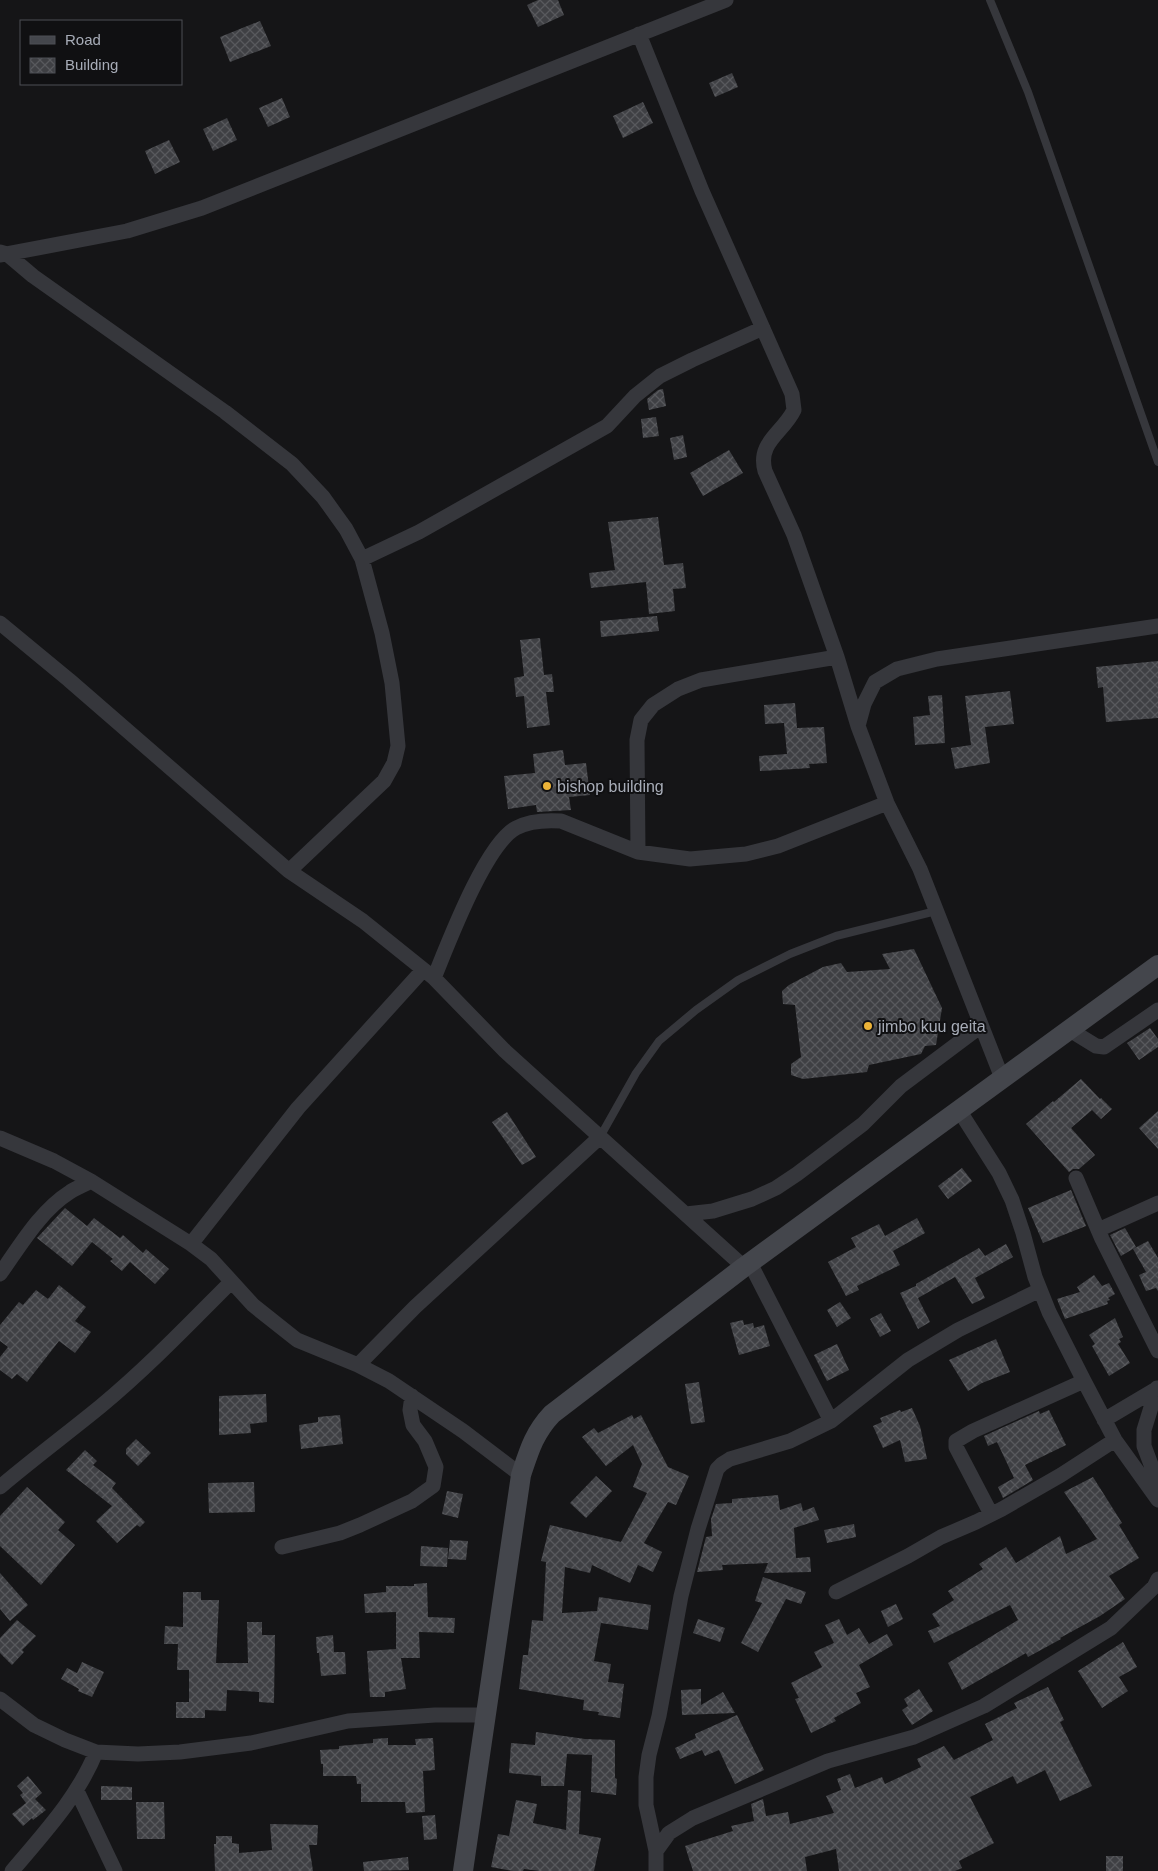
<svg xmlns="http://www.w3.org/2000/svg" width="1158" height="1871" font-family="Arial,sans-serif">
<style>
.building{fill:url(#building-cross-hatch)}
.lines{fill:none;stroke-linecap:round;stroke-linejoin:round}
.lane{stroke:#36373c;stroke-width:8}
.street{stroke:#36373c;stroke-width:15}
.secondary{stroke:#44464c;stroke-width:20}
.poi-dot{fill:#ecb338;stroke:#101012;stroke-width:2}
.labels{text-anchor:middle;stroke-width:4;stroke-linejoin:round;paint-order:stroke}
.poi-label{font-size:16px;fill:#a7acb7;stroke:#101012;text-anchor:start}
</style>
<defs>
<pattern id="building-cross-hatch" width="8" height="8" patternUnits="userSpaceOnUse" patternTransform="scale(1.25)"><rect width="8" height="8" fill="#3f4044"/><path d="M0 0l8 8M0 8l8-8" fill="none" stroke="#58595d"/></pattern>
</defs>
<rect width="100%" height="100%" fill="#151517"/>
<path class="building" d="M538 0H558L564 15 538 27 527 5Z
M260 21 271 46 230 62 220 37Z
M732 73 738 87 715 97 709 83Z
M282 98 290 117 268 127 259 108Z
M643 102 653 123 623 138 613 116Z
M227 118 237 140 213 151 203 129Z
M169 140 180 162 155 174 145 151Z
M663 389 666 406 649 410 647 399 658 390Z
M656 417 659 436 643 438 641 419Z
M683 435 687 457 674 460 670 438Z
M729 450 743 473 703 496 690 473Z
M658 517 664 565 683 563 686 588 673 589 675 611 649 614 646 582 591 588 589 573 615 570 608 522Z
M657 616 659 631 601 637 600 621Z
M540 638 544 675 552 674 554 692H546L550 725 527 728 524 696 516 697 514 678 524 676 520 640Z
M1158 661V718L1106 722 1103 687 1098 688 1096 667Z
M1010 691 1014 724 985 727 990 763 955 769 951 748 971 745 965 696Z
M942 695 945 743 915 745 913 717 930 715 928 696Z
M795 703 797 728 824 727 827 763 809 764 810 768 760 771 759 756 787 754 784 723 765 724 764 705Z
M563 750 565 765 586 763 590 795 569 797 571 810 537 812 536 805 508 809 504 776 535 773 533 754Z
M914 949 942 1008 936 1045 925 1046 921 1054 869 1065 867 1072 803 1079 791 1075V1064L801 1057 795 1005 783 1004 782 991 789 985 823 967 841 963 847 972 890 969 882 954Z
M1150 1028 1158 1039V1047L1139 1060 1127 1043Z
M1081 1079 1100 1099 1101 1098 1112 1109 1101 1119 1092 1110 1071 1128 1095 1155 1079 1169H1073L1069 1172 1026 1124 1053 1101 1054 1102Z
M1158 1111V1149L1139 1128Z
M507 1112 536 1157 522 1165 492 1122Z
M962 1168 972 1181 948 1199 938 1186Z
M1071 1190 1086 1226 1043 1243 1028 1208Z
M65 1208 87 1226 94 1218 120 1238 123 1235 143 1253 146 1249 169 1269 155 1284 130 1262 122 1271 110 1261 113 1259 92 1242 72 1266 37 1238Z
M917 1218 925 1233 893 1251 900 1265 857 1286 859 1290 846 1296 828 1262 856 1247 851 1238 879 1224 885 1236Z
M1125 1228 1136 1247 1121 1256 1110 1235Z
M1148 1241 1158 1258V1291L1156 1288 1146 1291 1139 1275 1146 1272 1133 1249Z
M1006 1244 1013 1257 975 1278 985 1298 972 1304 955 1277 918 1298 930 1322 918 1329 900 1293 916 1286V1284L979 1248 985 1256Z
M1094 1275 1102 1286 1109 1283 1115 1294 1108 1298 1110 1300 1107 1301 1108 1304 1065 1319 1057 1299 1080 1292 1077 1287Z
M59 1285 86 1307 75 1321 91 1332 75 1353 59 1341 27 1382 17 1374 12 1379 0 1370V1357L8 1347 0 1341V1325L19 1302 23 1305 36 1290 48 1299Z
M840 1302 851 1318 837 1327 827 1310Z
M881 1313 891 1331 880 1337 870 1319Z
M1115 1318 1123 1337 1119 1339 1121 1342 1118 1344 1130 1363 1109 1376 1092 1346 1095 1344 1089 1335Z
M743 1320 744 1325 753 1323 754 1328 764 1325 770 1346 739 1355 730 1323Z
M996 1339 1010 1372 982 1383 968 1391 949 1360Z
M837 1344 849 1370 827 1381 814 1355Z
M699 1382 705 1422 691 1424 685 1384Z
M266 1394 267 1422 250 1424 251 1433 219 1435V1396Z
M912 1408 920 1426 927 1459 905 1462 900 1440 883 1448 873 1426 882 1422 880 1418 900 1410 901 1412Z
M1049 1410 1066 1445 1025 1465 1033 1480 1003 1498 998 1487 1014 1478 997 1442 988 1446 984 1436 1039 1411 1040 1414Z
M340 1415 343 1444 301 1449 299 1425 318 1422V1417Z
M632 1415 634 1419 641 1415 668 1467 689 1476 676 1505 668 1502 644 1543 662 1552 653 1572 638 1565 630 1583 592 1565 590 1573 565 1567 562 1613 597 1611 599 1597 651 1605 648 1630 601 1623 594 1661 611 1664 608 1682 624 1684 620 1718 598 1715 599 1712 583 1710 584 1700 519 1689 523 1655H528L532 1620 543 1621 546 1562 541 1561 550 1525 621 1542 647 1493 633 1487 642 1464 633 1445 606 1466 582 1437 594 1428 598 1433Z
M136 1439 151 1453 138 1466 126 1454V1449Z
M85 1450 97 1461 93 1465 116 1483 112 1488 145 1522 140 1527 137 1525 117 1543 96 1521 112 1506 66 1470Z
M596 1476 612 1491 586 1518 570 1503Z
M1093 1477 1122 1523 1119 1525 1139 1558 1109 1576 1125 1599 1100 1616 1060 1638 1061 1639 1028 1657 1026 1653 962 1690 948 1663 1018 1620 1010 1605 934 1643 928 1631 940 1626 932 1614 954 1600 948 1591 983 1569 979 1564 1006 1547 1016 1563 1060 1536 1066 1554 1097 1539 1064 1492Z
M254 1482 255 1512 209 1513 208 1483Z
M27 1487 65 1522 58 1530 75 1545 41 1585 0 1546V1516Z
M447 1491 463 1494 458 1518 442 1514Z
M778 1495 780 1510 801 1503 803 1511 814 1507 819 1520 794 1528 796 1558 810 1557 811 1572 764 1573 768 1563 722 1565 723 1570 697 1572 706 1537 712 1536 711 1519 716 1504 732 1503V1499Z
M854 1524 856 1537 827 1543 824 1530Z
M450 1540 468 1541 466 1560 448 1559Z
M421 1546 448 1548 447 1567 420 1566Z
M0 1573 28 1605 10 1621 0 1609Z
M763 1577 806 1592 801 1604 786 1599 758 1652 741 1643 762 1603 755 1601Z
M427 1583 428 1617 455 1618 454 1633 419 1632 420 1658H401L406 1689 385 1692V1697H370L367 1651 396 1649V1612L365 1613 364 1594 386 1592V1586H414V1584Z
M183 1592H201V1600H219L216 1663H248L247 1622H262V1635H275L274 1703 259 1702V1692L227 1690 226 1711 205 1710V1718H176V1702H189V1670H177L178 1644H164L165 1626 183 1627Z
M896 1604 903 1619 888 1627 881 1611Z
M698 1619 725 1628 720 1642 693 1633Z
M839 1619 847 1635 859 1628 869 1644 887 1634 893 1645 859 1665 870 1687 856 1693 861 1703 834 1718 836 1721 811 1733 795 1699 799 1698 791 1683 822 1667 814 1652 834 1643 825 1625Z
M17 1620 36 1636 22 1650 24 1652 12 1665 0 1653V1638Z
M333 1635 334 1652H345L346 1674 321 1676 319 1653H317L316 1637Z
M1123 1642 1137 1667 1119 1677 1128 1691 1102 1708 1078 1671Z
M82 1662 104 1672 92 1697 78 1691 79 1689 61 1679 67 1668 77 1673Z
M1048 1687 1064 1720 1060 1722 1092 1786 1060 1801 1045 1770 1017 1784 1013 1776 970 1797 994 1843 959 1861 962 1868 955 1871H839L836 1849 805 1857 807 1871H693L685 1846 733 1831 731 1826 754 1821 751 1804 763 1799 766 1816 788 1812 790 1824 834 1813 826 1796 841 1790 837 1779 850 1774 855 1788 882 1777 885 1784 921 1767 917 1759 944 1746 954 1760 993 1740 985 1724 1017 1708 1014 1703Z
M701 1689V1705L723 1692 735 1713 682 1715 681 1690Z
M919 1689 933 1711 912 1725 902 1710 908 1706 904 1699Z
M737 1715 764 1770 735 1784 719 1750 705 1756 702 1750 680 1759 675 1748 696 1738 695 1734Z
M536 1732 585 1739 615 1740V1778L617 1779 616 1795 591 1792 592 1755 567 1754 564 1786H541V1776L509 1773 511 1743 535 1745Z
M388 1738V1745H416L415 1739 433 1738 435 1770 423 1771 425 1812 406 1813 405 1802H361V1784H357L356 1776H323V1764H321L320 1750 339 1749V1746L373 1743V1739Z
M28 1776 42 1793 35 1799 46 1810 33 1820 32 1818 23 1826 12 1814 26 1803 20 1795 23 1793 17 1786Z
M101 1786 132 1787V1800H101Z
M568 1790 581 1791 579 1834 601 1838 594 1871H540L524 1869 523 1871H513L491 1867 498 1834 509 1836 516 1800 537 1804 533 1823 566 1830Z
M136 1802H164L165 1839H137Z
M435 1815 437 1839 424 1840 422 1816Z
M270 1824 318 1825 317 1845H309L313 1871H215L214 1844H216V1836H232V1843L239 1844V1853L272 1850Z
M1106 1856H1123V1871H1106Z
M408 1857 409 1870 364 1871 363 1862Z"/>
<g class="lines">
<path class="lane" d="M990 0 1028 92 1158 462
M600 1137 636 1073 659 1041 696 1010 738 980 790 954 836 936 936 911"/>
<path class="street" d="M639 34 702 191 792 394 794 410C783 433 757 442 765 471L794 535 837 657 858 726 887 803 920 869 1002 1078
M0 252 7 254 33 276 225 412 292 464 323 497 346 529 362 559 382 633 392 683 398 746 394 763 384 781 289 871
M1 255 127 231 202 208 726 0
M362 559 419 532 607 426 635 396 660 376 692 360 763 328
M0 623 69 680 289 871 363 921 434 978 505 1051 744 1267
M858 726 864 704 875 682 897 669 937 659 1158 626
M638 852 637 740 641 720 653 705 678 689 701 680 837 657
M434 978C448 944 485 845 516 828 529 821 546 820 561 821L638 852 690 859 746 854 778 846 887 803
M1070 1030 1096 1046 1104 1047 1158 1010
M959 1110 999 1173 1012 1200 1023 1233 1035 1277 1049 1312 1084 1381 1115 1440 1158 1500
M0 1138 54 1161 91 1181 191 1244 211 1259 253 1305 297 1340 358 1365 389 1381 463 1431 521 1475
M1076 1178 1102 1239 1158 1351
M686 1214 713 1211 752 1199 776 1188 797 1174 863 1124 901 1086 981 1026
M1098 1230 1158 1203
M191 1244 298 1108 423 970
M750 1263 831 1421
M0 1274C20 1246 40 1211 70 1192 76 1188 84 1185 91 1181
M358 1365 415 1307 600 1137
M1157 1388 1144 1430V1446L1158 1483
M1104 1420 1158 1388
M0 1487C33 1459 68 1433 101 1406 147 1368 189 1324 231 1282
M991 1514 956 1447V1441L973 1431 1084 1381
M282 1547 340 1533 360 1525 412 1501 433 1486 436 1467 425 1441 413 1425 410 1410 412 1396
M836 1592 908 1556 941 1537 976 1522 1002 1509 1061 1475 1115 1440
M0 1699 34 1725 65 1740 96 1752 138 1754 180 1752 251 1743 348 1721 435 1715H486
M77 1791 115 1871
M656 1851 646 1805V1777L649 1755 659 1716 681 1596 698 1529 717 1469 722 1464 730 1459 790 1441 831 1421 908 1360 958 1330 1040 1290
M12 1871C43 1834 78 1797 96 1752
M656 1871V1851L669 1833 693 1818 828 1761 914 1737 984 1706 1111 1628 1154 1587 1158 1579"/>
<path class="secondary" d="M463 1871 521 1475C529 1451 534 1433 552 1414L744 1267 1158 965"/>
</g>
<g class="poi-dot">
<circle cx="547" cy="786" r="5"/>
<circle cx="868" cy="1026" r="5"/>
</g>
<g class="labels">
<g class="poi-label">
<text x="557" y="792">bishop building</text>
<text x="878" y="1032">jimbo kuu geita</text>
</g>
</g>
<rect x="20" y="20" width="162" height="65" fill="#101012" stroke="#4c4e54"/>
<rect x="30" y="36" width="25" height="8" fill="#44464c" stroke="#4c4e54"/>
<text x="65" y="45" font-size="15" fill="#a7acb7">Road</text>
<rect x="30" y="58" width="25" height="15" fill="url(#building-cross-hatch)" stroke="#4c4e54"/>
<text x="65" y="70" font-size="15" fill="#a7acb7">Building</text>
</svg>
